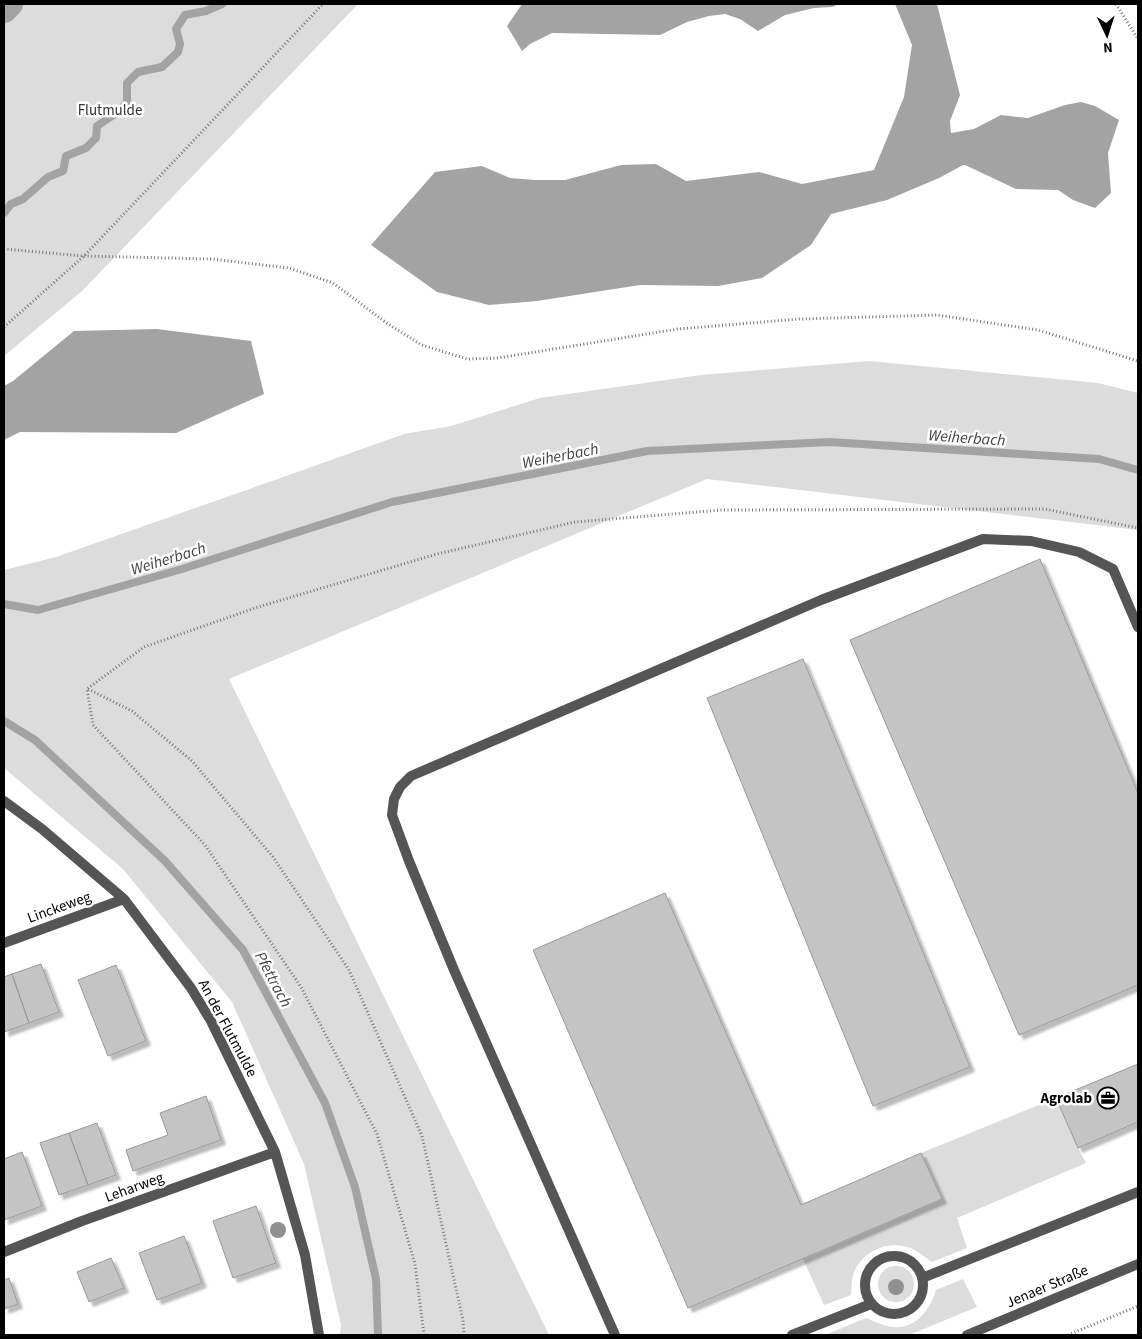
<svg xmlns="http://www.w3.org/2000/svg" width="1142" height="1339" font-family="'Source Sans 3',sans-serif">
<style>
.green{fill:#dcdcdc}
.water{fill:#a3a3a3}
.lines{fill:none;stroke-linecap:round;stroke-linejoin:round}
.stream{stroke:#a3a3a3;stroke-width:8}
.canal{stroke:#a3a3a3;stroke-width:26}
.building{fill:#c4c4c4;stroke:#999;filter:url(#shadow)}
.path{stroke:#777;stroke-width:3;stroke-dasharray:1 2.5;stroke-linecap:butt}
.lane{stroke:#555;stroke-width:10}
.street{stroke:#555;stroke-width:10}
.tree{fill:#8f8f8f}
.labels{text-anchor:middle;stroke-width:5;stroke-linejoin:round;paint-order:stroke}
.park-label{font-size:15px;fill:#333;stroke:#fff}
.street-label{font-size:15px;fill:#000;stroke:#fff}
.poi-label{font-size:15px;font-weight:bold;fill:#000;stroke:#fff;text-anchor:end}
.water-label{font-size:16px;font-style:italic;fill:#444;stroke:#fff}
</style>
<defs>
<filter id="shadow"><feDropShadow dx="4.5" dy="4.5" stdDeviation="1" flood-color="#0004"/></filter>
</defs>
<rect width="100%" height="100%" fill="#fff"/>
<path class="green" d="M4 4H358L82 291 4 356Z
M869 361 1098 383 1138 393V530L707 479 229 679 549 1335H340L341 1325 304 1164 232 1002 123 869 4 768V570L56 557 272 481 404 434 451 426 540 398 701 375Z
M1056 1098 1078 1148 1086 1163 957 1218 967 1248 932 1262C926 1258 919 1252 913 1249 890 1239 864 1250 854 1272 851 1279 852 1288 851 1295L824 1305 803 1259 942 1199 921 1153Z
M878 1284a18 18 0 1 1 36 0a18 18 0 1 1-36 0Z
M963 1279 977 1307 909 1335H825L866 1318C874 1321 883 1326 892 1327 915 1330 930 1310 936 1290Z"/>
<path class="water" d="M522 4H839L832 7 814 8 785 15 758 31 740 19 725 14 709 16 687 22 660 35 552 33 530 44 522 51 507 26Z
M895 4H937L960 95 950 121 951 133 974 129 1001 115 1028 118 1065 105 1081 102 1095 106 1119 120 1108 153 1111 193 1095 208 1073 200 1058 190 1016 189 965 165H963L939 178 887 200 831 214 811 245 762 278 718 286 640 285 537 301 489 305 437 292 371 245 435 172 482 166 510 178 535 180H565L621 165 656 164 686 181 759 172 802 184 874 170 904 97 912 45Z
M157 329 251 341 264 394 176 433 20 432 4 440V386L13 381 74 331Z"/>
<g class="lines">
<path class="stream" d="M4 213 11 204 23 199 48 177 63 171 66 156 86 148 96 138 97 126 118 112 127 102V83L138 72 162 67 178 52 180 44 176 29 185 15 206 11 222 4
M4 604 38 610 182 569 392 502 647 451 830 442 1099 459 1138 470
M4 721 35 740 165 861 243 950 325 1103 355 1187 376 1279 378 1335"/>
<path class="canal" d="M4 10 10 4"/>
</g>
<path class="building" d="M1040 559 1138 793V985L1019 1035 850 640Z
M803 659 970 1067 873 1106 707 698Z
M665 893 801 1205 921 1153 942 1199 688 1308 533 950Z
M41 964 59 1012 29 1023 12 974Z
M116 965 146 1041 108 1056 78 980Z
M12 974 29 1023 4 1032V977Z
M1138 1064V1122L1078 1148 1056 1098Z
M206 1096 221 1140 133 1171 126 1150 168 1135 160 1113Z
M97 1123 116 1175 88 1185 69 1133Z
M69 1133 88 1185 59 1195 40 1143Z
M22 1152 42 1206 4 1220V1159Z
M256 1206 276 1263 233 1278 213 1221Z
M184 1236 202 1283 157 1300 139 1253Z
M111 1258 124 1288 89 1302 77 1272Z
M9 1278 18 1304 4 1309V1280Z"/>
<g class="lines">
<path class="path" d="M1116 4 1138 39
M4 249 84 256 212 259 289 268 333 283 388 324 422 345 467 359 498 358 678 329 799 319 937 315 1038 330 1138 361
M4 327 84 256 323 4
M88 689 132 711 192 761 273 857 349 970 422 1136 463 1320 464 1335
M424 1335 415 1264 377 1134 301 987 205 845 93 725 87 689 144 647 258 607 437 554 575 522 722 510 1045 509 1138 528
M1068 1335 1138 1306"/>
<path class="lane" d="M865 1285a29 29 0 1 1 58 0a29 29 0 1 1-58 0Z
M922 1278 1138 1192
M615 1335 454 970 409 861 392 815 394 799 400 787 411 776 821 600 983 539 1031 541 1079 552 1113 569 1138 627
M792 1335 871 1304"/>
<path class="street" d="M4 801 42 829 124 899 191 988 211 1021 275 1152 305 1255 319 1335
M4 943 124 899
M4 1252 82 1221 275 1152
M967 1335 1138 1264"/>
</g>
<g class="tree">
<circle cx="278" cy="1230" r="8"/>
<circle cx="896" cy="1287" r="8"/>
</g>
<defs>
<g id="office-ring" transform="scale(1.125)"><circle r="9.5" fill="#fff" stroke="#000" stroke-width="1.5"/><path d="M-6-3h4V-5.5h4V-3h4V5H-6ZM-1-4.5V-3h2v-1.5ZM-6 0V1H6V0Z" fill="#000"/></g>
</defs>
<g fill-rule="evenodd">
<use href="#office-ring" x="1108" y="1098"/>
</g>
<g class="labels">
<g class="park-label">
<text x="110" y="115">Flutmulde</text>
</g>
<g class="street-label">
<text transform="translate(59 907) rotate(-20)" y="5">Linckeweg</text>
<text transform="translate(228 1028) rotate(62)" y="5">An der Flutmulde</text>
<text transform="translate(134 1187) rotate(-20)" y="5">Leharweg</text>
<text transform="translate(1047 1286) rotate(-23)" y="5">Jenaer Straße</text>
</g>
<g class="poi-label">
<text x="1092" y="1103">Agrolab</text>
</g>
<g class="water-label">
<text transform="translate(967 437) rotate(4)" y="6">Weiherbach</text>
<text transform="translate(560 455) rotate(-11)" y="6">Weiherbach</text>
<text transform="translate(168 558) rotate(-17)" y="6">Weiherbach</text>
<text transform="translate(274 979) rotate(62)" y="6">Pfettrach</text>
</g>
</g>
<rect width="1142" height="1339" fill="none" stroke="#000000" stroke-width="10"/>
<g transform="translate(1107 35) rotate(176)" stroke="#ffffff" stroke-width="4" paint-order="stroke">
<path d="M0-4L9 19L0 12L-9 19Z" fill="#000000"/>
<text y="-8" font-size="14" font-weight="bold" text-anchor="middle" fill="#000000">N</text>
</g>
</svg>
